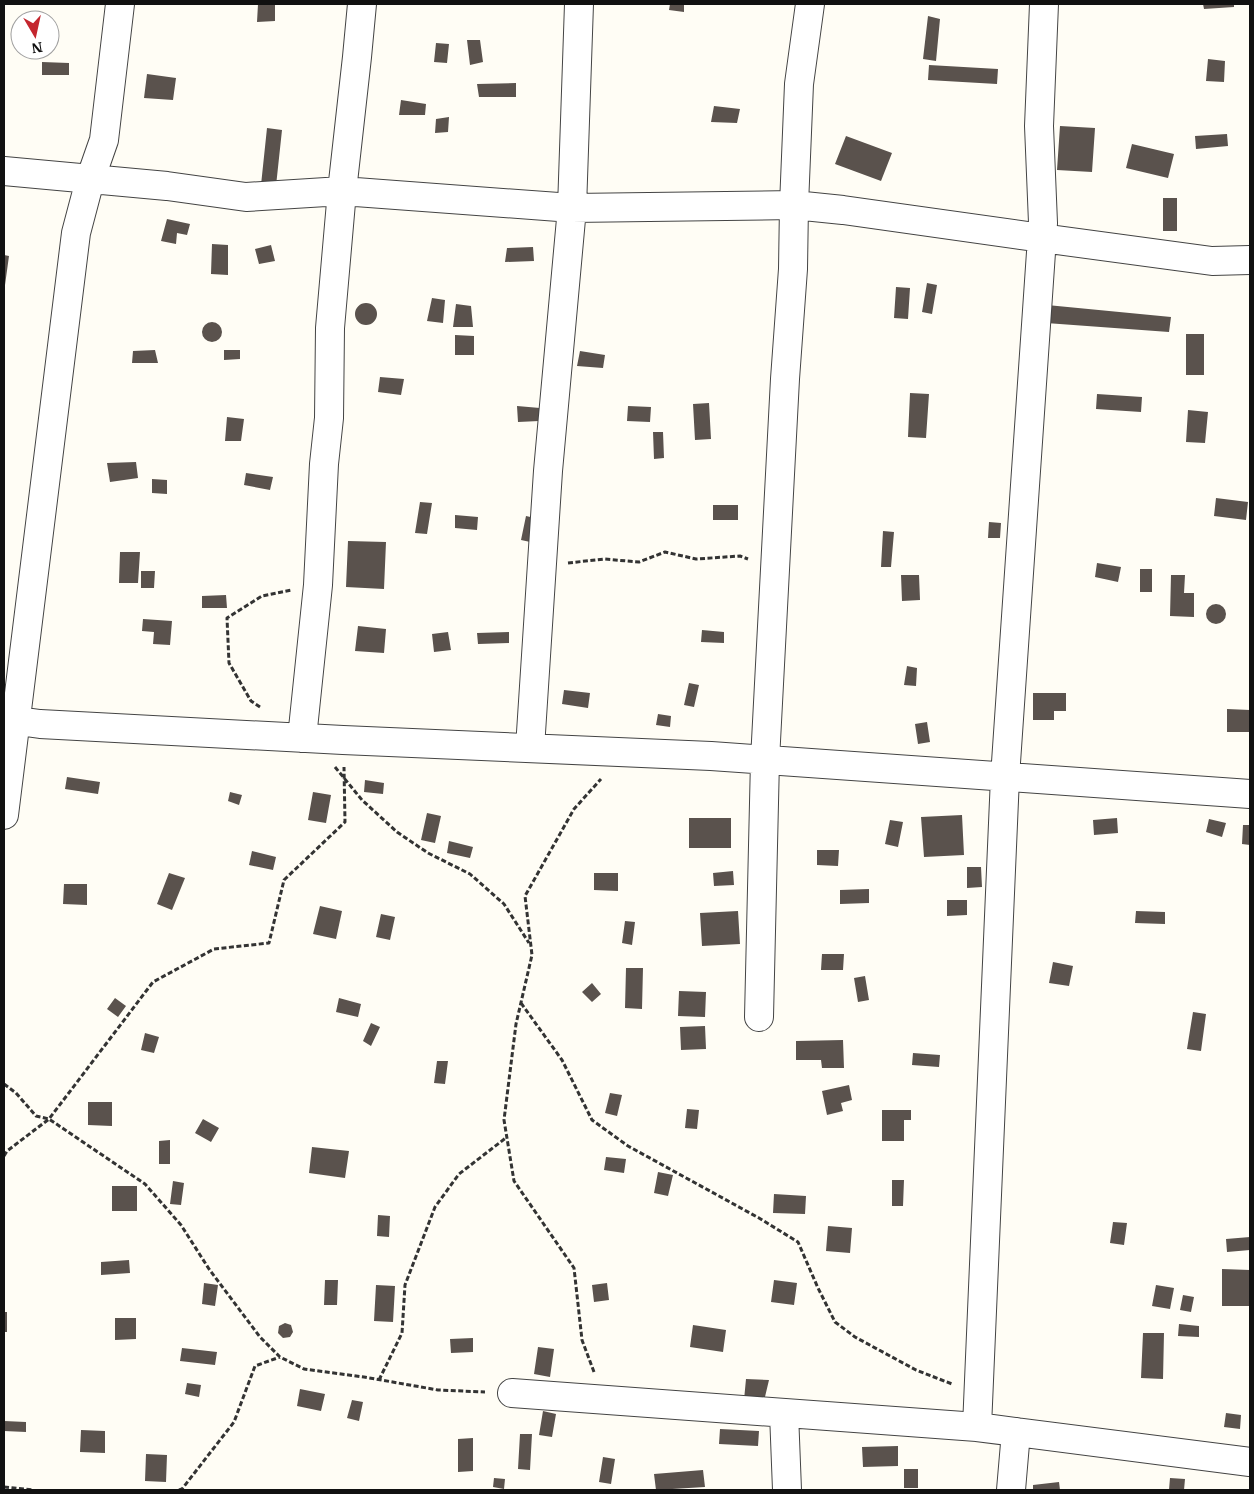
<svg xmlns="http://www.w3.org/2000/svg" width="1254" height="1494" font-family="'IBM Plex Serif',serif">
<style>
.building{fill:#5a524d}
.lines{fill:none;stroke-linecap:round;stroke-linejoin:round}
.minor-casing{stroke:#444;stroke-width:30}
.path{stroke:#333;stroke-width:3;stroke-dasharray:5 2.5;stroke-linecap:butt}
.minor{stroke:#fff;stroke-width:28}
</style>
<rect width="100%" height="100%" fill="#fffdf5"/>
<path class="building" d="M258 4H275V21L257 22Z
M670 4H684V12L669 10Z
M1203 4H1234V7L1204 9Z
M928 16 940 19 936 61 923 59Z
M467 40H480L483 62 470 65Z
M436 43 449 44 447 63 434 62Z
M1208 59 1225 61 1224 82 1206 81Z
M42 62 69 63V75H42Z
M929 65 998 69 997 84 928 80Z
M147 74 176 78 173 100 144 98Z
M516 83V97H479L477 84Z
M401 100 426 104 425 115H399Z
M714 106 740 109 737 123 711 122Z
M449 117 448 132 435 133 436 119Z
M1060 126 1095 128 1092 172 1057 170Z
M267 128 282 130 276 186 261 185Z
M1227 134 1228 146 1196 149 1195 136Z
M846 136 892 153 881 181 835 164Z
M1132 144 1174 154 1168 178 1126 168Z
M1163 198H1177V231H1163Z
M167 219 190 224 187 235 177 233 176 244 161 241Z
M212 244 228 245V275L211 274Z
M271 245 275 261 259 264 255 249Z
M533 247 534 261 505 262 507 248Z
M4 255 9 256 5 285H4Z
M927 283 937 285 932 314 922 312Z
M896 287 910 288 908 319 894 318Z
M432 298 445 300 443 323 427 321Z
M355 314a11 11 0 1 1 22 0a11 11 0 1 1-22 0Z
M456 304 471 306 473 327H453Z
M1047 305 1171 317 1169 332 1046 323Z
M202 332a10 10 0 1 1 20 0a10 10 0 1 1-20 0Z
M1186 334H1204V375H1186Z
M455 335 474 336V355H455Z
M155 350 158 363H132L133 351Z
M224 350H240V359L224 360Z
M580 351 605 355 603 368 577 366Z
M380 377 404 379 401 395 378 392Z
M910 393 929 394 926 438 908 437Z
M1097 394 1142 397 1141 412 1096 409Z
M709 403 711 439 695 440 693 404Z
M517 406 540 408 539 421 518 422Z
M628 406 651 407 650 422 627 421Z
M1188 410 1208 412 1205 443 1186 442Z
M227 417 244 419 241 441H225Z
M653 432H663L664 458 654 459Z
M136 462 138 478 110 482 107 463Z
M246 473 273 477 270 490 244 485Z
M152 479 167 480V494L152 493Z
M1216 498 1248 502 1246 520 1214 516Z
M420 502 432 503 427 534 415 533Z
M713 505H738V520H713Z
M455 515 478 517 477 530 455 528Z
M526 516 539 519 535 543 521 540Z
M989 522 1001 523 1000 538H988Z
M883 531 894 532 891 567H881Z
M348 541 386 542 384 589 346 587Z
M120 552H140L138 583H119Z
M1097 563 1121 567 1118 582 1095 577Z
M1140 569H1152V592H1140Z
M141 571H155L154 588H141Z
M901 575H919L920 600 902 601Z
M1171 575H1185L1184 593H1194V617L1170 616Z
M226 595 227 608H202V596Z
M1206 614a10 10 0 1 1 20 0a10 10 0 1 1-20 0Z
M143 619 172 621 170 645 153 644 154 632 142 631Z
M358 626 386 629 384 653 355 651Z
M702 630 724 632V643L701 642Z
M448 632 451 650 434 652 432 634Z
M509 632V643L478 644 477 633Z
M907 666 917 668 916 686 904 685Z
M689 683 699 685 694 707 684 705Z
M564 690 590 693 588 708 562 704Z
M1033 693H1066V711H1054V720H1033Z
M1227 709 1250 710V732H1227Z
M658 714 671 716 670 727 656 725Z
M927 722 930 742 918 744 915 724Z
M67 777 100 782 98 794 65 789Z
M365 780 384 783 383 794 364 792Z
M230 792 242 795 239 805 228 801Z
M313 792 331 795 326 823 308 820Z
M427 813 441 816 435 843 421 840Z
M962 815 964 855 924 857 921 817Z
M689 818H731V848H689Z
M1117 818 1118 833 1094 835 1093 820Z
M1209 819 1226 823 1222 837 1206 832Z
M890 820 903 822 898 847 885 844Z
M1243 825H1250V845L1242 844Z
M449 841 473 847 470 858 447 853Z
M817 850H839L838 866 817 865Z
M252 851 276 857 273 870 249 865Z
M967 867H981L982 887 967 888Z
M733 871 734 885 714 886 713 873Z
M169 873 185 878 172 910 157 904Z
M594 873H618V891L594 890Z
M64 884H87V905L63 904Z
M869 889V903L840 904V890Z
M947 900H967V915L947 916Z
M320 906 342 911 336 939 313 934Z
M738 911 740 944 702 946 700 913Z
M1136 911 1165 912V924L1135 923Z
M381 914 395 917 390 940 376 937Z
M625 921 635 922 632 945 622 943Z
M822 954H844L843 970H821Z
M1053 962 1073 966 1069 986 1049 983Z
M626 968H643L642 1009 625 1008Z
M865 976 869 1000 858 1002 854 978Z
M592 983 601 994 592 1002 582 992Z
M679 991 706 992 705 1017 678 1016Z
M115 998 126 1006 118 1017 107 1009Z
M339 998 361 1004 358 1017 336 1012Z
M1193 1012 1206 1014 1201 1051 1187 1049Z
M371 1023 380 1027 371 1046 363 1041Z
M705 1026 706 1049 681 1050 680 1027Z
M145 1033 159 1037 154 1053 141 1050Z
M843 1040 844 1068H822L821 1060H796V1041Z
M913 1053 940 1055 939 1067 912 1065Z
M437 1061H448L445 1084 434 1083Z
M849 1085 852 1100 841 1103 843 1111 827 1115 822 1091Z
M610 1093 622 1095 617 1116 605 1113Z
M88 1102H112V1126L88 1125Z
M687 1109 699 1110 697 1129 685 1128Z
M882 1110H911V1120H904V1141H882Z
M203 1119 219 1128 211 1142 195 1133Z
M170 1140V1164H159V1141Z
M312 1147 349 1151 345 1178 309 1173Z
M606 1157 626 1159 624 1173 604 1170Z
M658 1172 673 1175 668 1196 654 1193Z
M892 1180H904L903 1206H892Z
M173 1181 184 1183 181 1205 170 1204Z
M112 1186H137V1211H112Z
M774 1194 806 1196 805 1214 773 1213Z
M378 1215 390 1216 389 1237 377 1236Z
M1113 1222 1127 1223 1124 1245 1110 1243Z
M828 1226 852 1228 850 1253 826 1251Z
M1250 1237V1250L1227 1252 1226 1239Z
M129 1260 130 1273 101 1275V1262Z
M1222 1269 1250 1270V1306H1222Z
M325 1280H338L337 1305H324Z
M774 1280 797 1283 794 1305 771 1302Z
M204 1283 218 1285 215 1306 202 1304Z
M607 1283 609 1300 594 1302 592 1285Z
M376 1285 395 1286 393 1322 374 1321Z
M1156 1285 1174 1288 1170 1309 1152 1306Z
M1183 1295 1194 1297 1191 1312 1180 1310Z
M4 1312H7V1332H4Z
M115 1318H136V1339L115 1340Z
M285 1323 291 1325 293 1332 290 1337 283 1338 278 1333 279 1326Z
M1179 1324 1199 1326V1337L1178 1336Z
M693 1325 726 1330 723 1352 690 1347Z
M1143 1333H1164L1163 1379 1141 1378Z
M473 1338V1352L451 1353 450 1339Z
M538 1347 554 1349 550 1377 534 1374Z
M182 1348 217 1352 215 1365 180 1361Z
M746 1379 769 1380 764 1401 744 1400Z
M187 1383 201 1385 199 1397 185 1394Z
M300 1389 325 1394 321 1411 297 1406Z
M352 1400 363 1402 359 1421 347 1418Z
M543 1411 556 1414 552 1437 539 1435Z
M1226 1413 1241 1415 1240 1429 1224 1427Z
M4 1421 26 1422V1432L4 1431Z
M720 1429 759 1431 758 1446 719 1444Z
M81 1430 105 1431V1453L80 1452Z
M520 1434H532L530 1470 518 1469Z
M473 1438V1471L458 1472V1439Z
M898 1446V1466L863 1467 862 1447Z
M146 1454 167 1455 166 1482 145 1481Z
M603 1457 615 1459 611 1484 599 1482Z
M904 1469H918V1488H904Z
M703 1470 705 1487 656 1490 654 1474Z
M494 1478 505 1479 504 1489 493 1487Z
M1170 1478 1185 1479 1184 1490H1169Z
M1059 1482 1060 1490H1033V1485Z"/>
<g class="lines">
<g class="minor-casing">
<path id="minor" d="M4 171 167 186 246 197 342 191 572 208 794 205 843 210 1042 238 1212 261 1250 260
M4 719 40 724 343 740 711 756 1250 794
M302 738 318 585 324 464 329 418 330 328 342 191 357 57 362 4
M530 748 548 471 572 208 579 4
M4 815 76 233 90 180 104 140 120 4
M759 1017 765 760 785 379 793 269 794 205 799 84 810 4
M512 1393 977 1427 1250 1462
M784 1413 787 1490
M977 1427 1005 777 1043 223 1039 126 1044 4
M1011 1490 1016 1432"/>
</g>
<path class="path" d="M568 563 604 559 639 562 665 552 696 559 740 556 748 559
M260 707 251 701 229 663 227 618 262 596 292 590
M335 767 362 800 397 832 428 853 470 874 504 904 529 943
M521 1003 562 1060 592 1120 628 1146 759 1218 798 1242 818 1288 835 1322 855 1337 916 1370 952 1384
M4 1084 16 1093 36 1116 49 1119 145 1184 181 1225 209 1269 260 1337 280 1357 304 1369 364 1377 438 1390 485 1392
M4 1156 7 1151 49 1119 153 982 214 949 269 943 284 880 345 822 344 767
M594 1372 582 1340 574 1268 514 1181 504 1120 516 1024 532 955 525 896 574 809 601 779
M379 1380 402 1333 405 1285 435 1207 459 1174 507 1137
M4 1487 33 1490
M179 1490 182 1489 234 1422 255 1366 280 1357"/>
<use href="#minor" class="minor"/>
</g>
<rect width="1254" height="1494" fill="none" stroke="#111111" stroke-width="10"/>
<g transform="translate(35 35) rotate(171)"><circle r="24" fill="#ffffff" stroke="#a0a0a0"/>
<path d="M0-4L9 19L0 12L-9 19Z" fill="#c4262e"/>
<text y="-8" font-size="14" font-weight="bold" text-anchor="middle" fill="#111111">N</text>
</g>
</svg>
